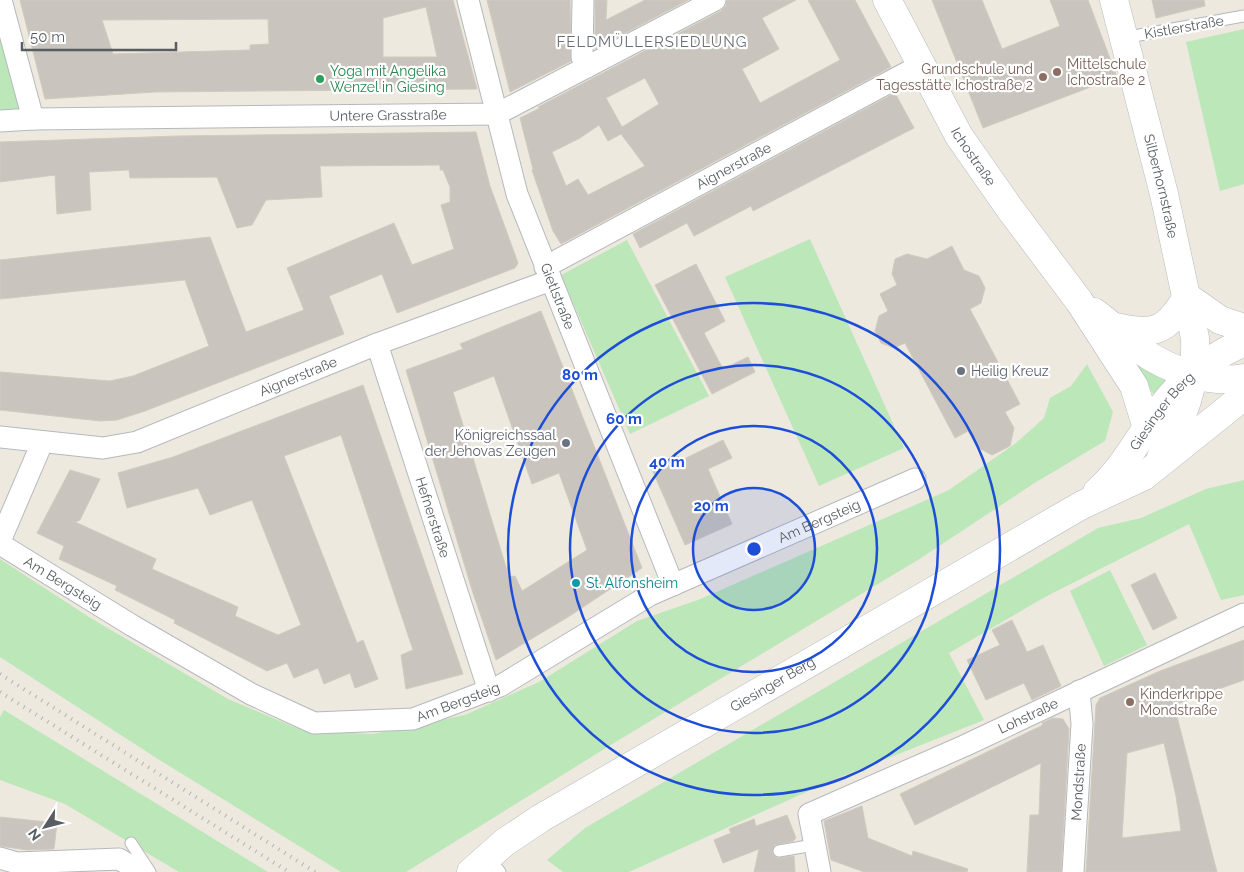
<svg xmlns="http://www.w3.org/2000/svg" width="1244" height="872" font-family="Raleway,sans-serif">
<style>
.green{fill:#bce7b9}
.building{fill:#c9c5be;stroke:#d1cabd;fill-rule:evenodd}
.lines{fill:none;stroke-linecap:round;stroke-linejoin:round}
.service-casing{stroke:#b5b8bd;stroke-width:13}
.minor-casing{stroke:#b5b8bd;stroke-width:23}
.secondary-casing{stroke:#b5babf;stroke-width:29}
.service{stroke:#fff;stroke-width:11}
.minor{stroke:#fff;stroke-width:21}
.secondary{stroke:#fff;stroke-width:28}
.rail{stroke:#b1b2b2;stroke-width:4;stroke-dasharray:1 6;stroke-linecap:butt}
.ring{fill:none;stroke:#1d4ed8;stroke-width:2.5}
.education-dot{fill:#8d6e63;stroke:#fff;stroke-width:2}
.leisure-dot{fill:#2e9e5b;stroke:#fff;stroke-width:2}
.worship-dot{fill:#6b7280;stroke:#fff;stroke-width:2}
.culture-dot{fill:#0f9aa8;stroke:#fff;stroke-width:2}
.labels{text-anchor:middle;stroke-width:4.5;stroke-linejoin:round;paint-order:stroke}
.street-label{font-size:14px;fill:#585d61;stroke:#fff}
.education-label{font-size:14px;fill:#785e54;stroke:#fff;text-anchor:start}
.leisure-label{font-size:14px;fill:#27864d;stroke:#fff;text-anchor:start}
.worship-label{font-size:14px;fill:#5b616d;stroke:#fff;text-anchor:start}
.culture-label{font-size:14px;fill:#0d838f;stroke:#fff;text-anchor:start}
.neighbourhood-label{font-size:15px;letter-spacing:1px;fill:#696f74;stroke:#fff}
.centre{fill:#1d4ed8;stroke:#fff;stroke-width:2.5}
.ring-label{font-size:15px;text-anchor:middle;font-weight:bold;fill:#1d4ed8;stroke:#fff;stroke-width:4.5;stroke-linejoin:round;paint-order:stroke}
</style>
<rect width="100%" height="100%" fill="#ede9df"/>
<path class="green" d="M0 8 27 111 0 114Z
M1244 29V184L1220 191 1186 42Z
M810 239 904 448 819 486 725 277Z
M627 240 709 396 630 434 561 275Z
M1137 362 1166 379 1154 395 1133 366Z
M1087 364 1113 412 1105 441 1033 484 921 558 614 743 406 872H341L158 759 0 657V559L89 617 228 699 304 731 373 734 465 715 539 682 637 621 698 600 949 490 1016 443 1044 418 1050 398 1071 386Z
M1244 480V595L1221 600 1189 524 1045 597 949 653 984 720 833 780 629 872H563L547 860 585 828 1098 528 1141 518 1206 489Z
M1110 570 1147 645 1104 666 1070 591Z
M4 710 268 872H179L65 804 0 780V717Z"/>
<path class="building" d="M20 0H453L477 89 155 92 45 99ZM426 7 437 57H383V18ZM268 19 269 44 250 45V50L113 54 102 20Z
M487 0H570L571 61 510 92Z
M595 0H607L606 20 645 0H688L595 49Z
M727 0H796L762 18 779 49 742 69 760 103 840 60 808 0H855L891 67 561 244 553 231 532 170 533 169 520 118 540 108 538 107 721 11 726 6ZM645 78 659 104 622 127 606 98ZM599 125 608 141 621 134 645 166 588 195 578 179 566 186 552 152 580 138Z
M932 0H982L1002 49 1060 26 1050 0H1088L1117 77 983 128Z
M1152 0H1204L1205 6 1156 18Z
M895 93 914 128 753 211 751 206 694 236 687 223 640 248 633 234Z
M476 132 490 186 518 263 515 268 397 313 382 274 329 296 344 334 145 411 117 420 100 421 0 410V372L110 381 133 376 209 346 185 280 0 299V260L210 237 246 332 304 310 287 268 394 223 412 265 454 249 441 205 450 202V187L443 170H440V165L320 166 322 197 266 200 252 225 237 228 217 177 130 178 129 170 89 172 91 210 57 214 55 175 0 182V142L178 136Z
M952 246 964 270 979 276 985 288 981 303 970 309 1020 404 1005 412 1014 428 1010 446 992 455 977 447 968 431 955 438 905 343 894 348 881 343 875 331 879 316 888 311 880 294 897 285 892 274 895 259 907 254 927 259Z
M696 264 725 321 704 333 723 369 748 357 755 372 712 394 655 285Z
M541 311 642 568 568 617 496 660 472 590 406 370 463 349 460 344ZM494 376 532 484 559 473 587 550 522 591 515 576 509 577 453 392Z
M363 385 463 674 406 689 401 655 413 650 341 435 284 456 357 643 363 640 378 679 355 688 350 673 324 684 318 668 294 678 287 663 267 671 174 623 175 620 115 590 117 586 59 559 64 546 37 533 70 470 100 479 80 520 75 522 156 559 152 569 238 607 235 616 278 635 301 625 252 500 210 515 198 488 127 508 118 473 173 457Z
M723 440 732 458 708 469 732 524 685 545 651 467 678 456 680 461Z
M1155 573 1177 618 1153 630 1131 585Z
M1012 620 1027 652 1043 645 1061 686 1032 700 1024 683 986 700 967 660 1000 645 992 630Z
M1244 640V680L1174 705 1217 872H1086L1096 705 1100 698 1160 671ZM1164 743 1176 796 1181 831 1122 838 1127 753Z
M1053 718 1063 719 1069 729 1061 872H1027L1030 815H1039L1041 763 915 825 900 794 1043 725 1042 723Z
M862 806 868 838 912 856 913 851 968 869 967 872H864L831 860 824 821Z
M787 815 796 838 793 841 775 845 772 852 777 858 794 856 795 872H754L759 849 723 863 714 840 731 833 729 829 754 819 756 826Z
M0 817 57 823 54 849 27 850 0 846Z"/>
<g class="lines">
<g class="service-casing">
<path id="service" d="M1123 38 1244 16
M131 843 150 872
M779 851 814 845
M488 857 500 872"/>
</g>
<g class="minor-casing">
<g id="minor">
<path id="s1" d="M468 0 517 194 673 585"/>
<path d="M583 0 582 57 587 67"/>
<path id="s2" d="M33 119 497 114 715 0"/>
<path d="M0 121 33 119 1 0"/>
<path id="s3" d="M545 267 921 65"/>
<path id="s4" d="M377 344 489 691"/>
<path id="s5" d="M0 437 103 448 137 442 377 344 551 280"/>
<path d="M0 541 42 443"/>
<path id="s6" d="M0 544 133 626 251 694 314 723 413 719 500 686 650 595 915 479"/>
<path d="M0 858 17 863 119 859 141 872"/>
<path id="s7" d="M820 872 809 814 964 746 1244 614"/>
<path id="s8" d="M1073 872 1082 724 1079 691"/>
</g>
</g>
<g class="secondary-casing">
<g id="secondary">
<path id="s9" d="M887 0 959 136 1010 209 1079 301 1134 386 1147 428"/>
<path id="s10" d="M1114 0 1164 194 1195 338C1197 383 1184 418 1161 457"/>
<path d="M1187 297 1220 320 1244 328"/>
<path d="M1094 312C1110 323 1123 337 1139 349 1168 370 1208 384 1244 378"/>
<path d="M1115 327C1154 336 1166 332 1187 297"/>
<path id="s11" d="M1097 492C1124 468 1139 437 1161 408 1182 379 1212 356 1244 342"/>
<path id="s12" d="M471 872 505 842 541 818 1082 505 1144 476 1244 396"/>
</g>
</g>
<use href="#service" class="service"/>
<use href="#minor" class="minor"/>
<use href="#secondary" class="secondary"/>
<path class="rail" d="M0 674 315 872
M0 692 289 872"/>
</g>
<circle cx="754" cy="549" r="61" fill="#1d4ed8" fill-opacity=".12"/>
<g class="ring">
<circle cx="754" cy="549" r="61"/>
<circle cx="754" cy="549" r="123"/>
<circle cx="754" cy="549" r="184"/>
<circle cx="754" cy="549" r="246"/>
</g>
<g class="education-dot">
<circle cx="1057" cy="72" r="5"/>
<circle cx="1043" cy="77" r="5"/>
<circle cx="1130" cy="702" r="5"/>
</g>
<circle class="leisure-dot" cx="320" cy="79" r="5"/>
<g class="worship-dot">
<circle cx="961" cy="371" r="5"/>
<circle cx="566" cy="443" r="5"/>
</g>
<circle class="culture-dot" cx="576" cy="583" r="5"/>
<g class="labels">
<g class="street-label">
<text transform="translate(1184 27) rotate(-10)" y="5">Kistlerstraße</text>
<text dy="5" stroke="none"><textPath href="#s2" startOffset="355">Untere Grasstraße</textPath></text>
<text dy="5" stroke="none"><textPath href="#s9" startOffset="179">Ichostraße</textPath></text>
<text dy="5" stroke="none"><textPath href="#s3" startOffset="214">Aignerstraße</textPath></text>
<text dy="5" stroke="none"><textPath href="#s10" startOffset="192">Silberhornstraße</textPath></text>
<text dy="5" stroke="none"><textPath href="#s1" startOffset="310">Gietlstraße</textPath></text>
<text dy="5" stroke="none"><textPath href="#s5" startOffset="312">Aignerstraße</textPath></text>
<text dy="5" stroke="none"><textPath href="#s11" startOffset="104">Giesinger Berg</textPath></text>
<text dy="5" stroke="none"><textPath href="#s4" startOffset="182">Hefnerstraße</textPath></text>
<text dy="5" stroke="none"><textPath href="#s6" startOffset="914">Am Bergsteig</textPath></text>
<text dy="5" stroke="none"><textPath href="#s6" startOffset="74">Am Bergsteig</textPath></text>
<text dy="5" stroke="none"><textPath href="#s12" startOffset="356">Giesinger Berg</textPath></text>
<text dy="5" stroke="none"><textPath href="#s6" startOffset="509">Am Bergsteig</textPath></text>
<text dy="5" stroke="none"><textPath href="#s7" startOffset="299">Lohstraße</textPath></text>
<text dy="5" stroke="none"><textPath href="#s8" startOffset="90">Mondstraße</textPath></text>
</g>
<g class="education-label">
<text x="1067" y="69">Mittelschule<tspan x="1067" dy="16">Ichostraße 2</tspan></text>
<text x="1033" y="74" text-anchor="end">Grundschule und<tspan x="1033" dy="16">Tagesstätte Ichostraße 2</tspan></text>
<text x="1140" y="699">Kinderkrippe<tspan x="1140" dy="16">Mondstraße</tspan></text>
</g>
<g class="leisure-label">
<text x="330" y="76">Yoga mit Angelika<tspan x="330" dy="16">Wenzel in Giesing</tspan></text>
</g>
<g class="worship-label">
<text x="971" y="376">Heilig Kreuz</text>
<text x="556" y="440" text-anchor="end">Königreichssaal<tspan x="556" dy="16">der Jehovas Zeugen</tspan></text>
</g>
<g class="culture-label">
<text x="586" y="588">St. Alfonsheim</text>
</g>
<g class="neighbourhood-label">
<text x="652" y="47">FELDMÜLLERSIEDLUNG</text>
</g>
</g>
<circle cx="754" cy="549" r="8" class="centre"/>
<g class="ring-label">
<text x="580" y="380">80 m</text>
<text x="624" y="424">60 m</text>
<text x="667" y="467">40 m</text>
<text x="711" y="511">20 m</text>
</g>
<g transform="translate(45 827) rotate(234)" stroke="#ffffff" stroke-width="4" paint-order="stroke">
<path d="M0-4L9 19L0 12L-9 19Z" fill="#585d61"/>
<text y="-8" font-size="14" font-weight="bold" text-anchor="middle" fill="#585d61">N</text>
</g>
<path d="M22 42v8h154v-8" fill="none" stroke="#585d61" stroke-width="2.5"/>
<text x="30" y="42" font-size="15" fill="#585d61" stroke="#ffffff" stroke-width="4" paint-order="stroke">50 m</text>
</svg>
